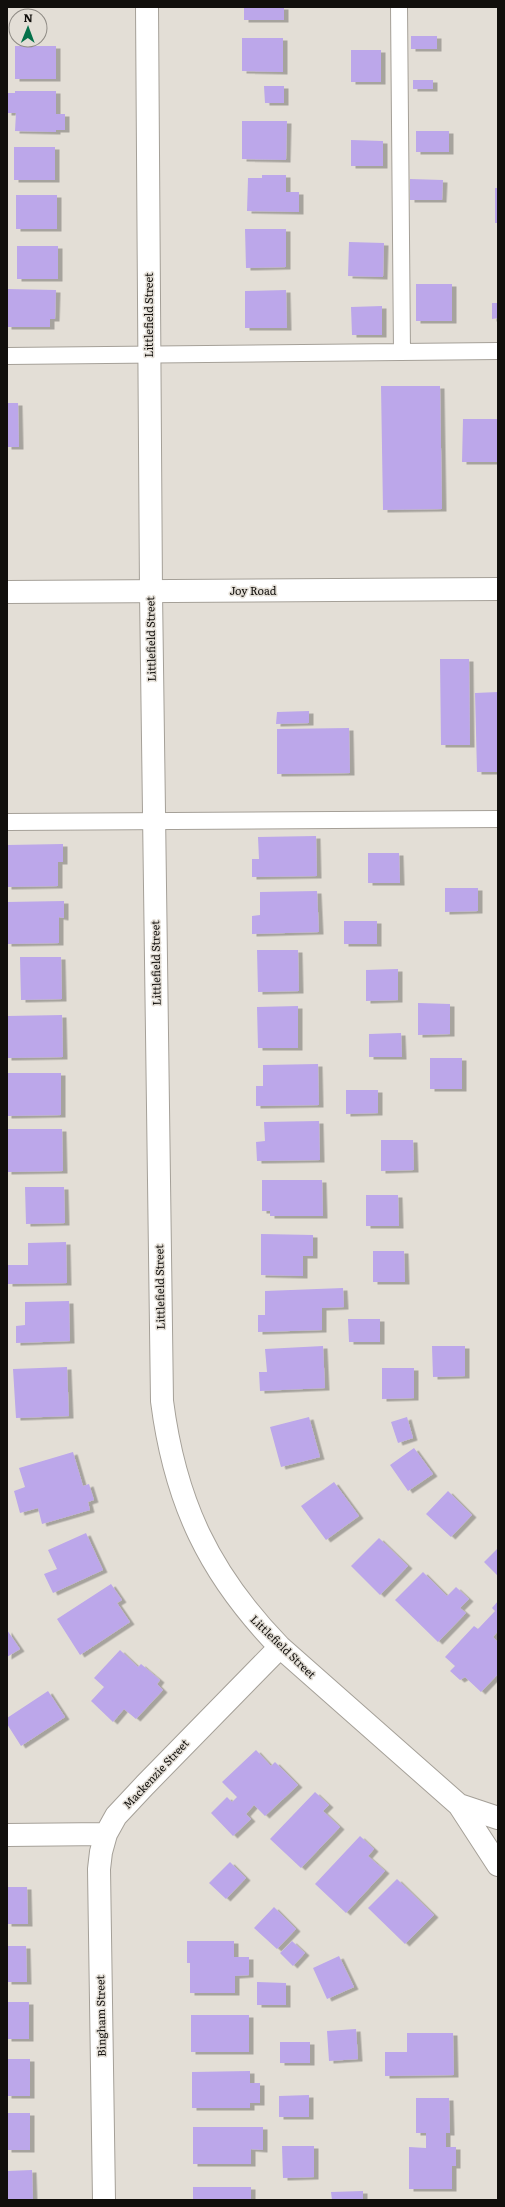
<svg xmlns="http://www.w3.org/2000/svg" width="505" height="2207" font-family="Literata,serif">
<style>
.building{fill:#bca7ea;filter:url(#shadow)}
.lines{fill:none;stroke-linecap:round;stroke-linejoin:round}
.service-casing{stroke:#a5a098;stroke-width:18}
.minor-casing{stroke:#a5a098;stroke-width:24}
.tertiary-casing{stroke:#a5a098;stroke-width:24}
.service{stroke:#fff;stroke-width:16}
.minor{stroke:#fff;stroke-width:22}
.tertiary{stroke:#fff;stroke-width:22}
.labels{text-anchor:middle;stroke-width:3;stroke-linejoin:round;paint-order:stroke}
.street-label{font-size:11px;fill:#110f0c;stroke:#e3ded6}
</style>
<defs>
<filter id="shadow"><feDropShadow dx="4.5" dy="2.5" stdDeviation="0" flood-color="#0004"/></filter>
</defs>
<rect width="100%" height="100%" fill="#e3ded6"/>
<path class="building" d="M244 7H284V20H244Z
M411 36H437V49H411Z
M242 38H283V72L242 71Z
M15 46H56V79H15Z
M351 50H381V82H351Z
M413 80H433V89H413Z
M264 86H284V103H265Z
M15 91H56V114H65V130H56V132L15 131 16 113H7V93H15Z
M242 121H287L286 160 242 159Z
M416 131H449V152H416Z
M351 140 383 141V166H351Z
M14 147H55V180H14Z
M262 175H286V192H299V212L247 211 248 178H262Z
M410 179 443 180 442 200H410Z
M495 188H498V223H495Z
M16 195H57V229H16Z
M245 229H286V267L246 268Z
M349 242 384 243 383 277 348 276Z
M17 246H58V279H17Z
M416 284H452V321H416Z
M7 289 56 290 55 319H50V327H7Z
M286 290 287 328H245V291Z
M492 303H498V318L492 319Z
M382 306V335H352L351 307Z
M381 386H440L442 509 383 510Z
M7 403H18L19 447H7Z
M463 419H498V462H462Z
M440 659H469L470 745H441Z
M498 692V772H477L475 693Z
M309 711V723L276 724 277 712Z
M349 728 350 773 277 774V729Z
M316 836 317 876 252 877V859H259L258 837Z
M63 844V862H58V886L7 887V845Z
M368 853H399L400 883H368Z
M445 888H478V911L445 912Z
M317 891 319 932 252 934V916L260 915V892Z
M64 901V918L59 917V943L7 944V902Z
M344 921H377V944H344Z
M257 950H298L299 991 258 992Z
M20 957H61L62 999 21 1000Z
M398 969V1000L366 1001V970Z
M418 1003 450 1004V1034L418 1035Z
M298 1006V1048H258L257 1007Z
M62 1015 63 1057 7 1058V1016Z
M401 1033 402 1057H369V1034Z
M430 1058H462V1089H430Z
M318 1064 319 1105 256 1106V1086H263V1065Z
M7 1073H61V1115L7 1116Z
M346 1090H378V1113L346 1114Z
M319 1121 320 1160 257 1161 256 1142 265 1141 264 1122Z
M7 1129H62L63 1171 7 1172Z
M381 1140H413L414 1170 381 1171Z
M262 1180H322L323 1216H270V1211H262Z
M25 1187H64L65 1223 26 1224Z
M366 1195H398L399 1226H366Z
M261 1234 313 1235V1256H303V1276L261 1275Z
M66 1242 67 1283 8 1284V1265H28V1243Z
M373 1251H404L405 1282H373Z
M343 1288 344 1307 322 1308V1330L258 1332V1315H265V1291Z
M69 1301 70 1341 16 1343V1326L25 1325V1302Z
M348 1319H380V1342H349Z
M323 1346 325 1388 260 1391 259 1372H267L265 1349Z
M432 1346H465V1376L433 1377Z
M67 1367 69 1416 16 1418 13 1369Z
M382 1368H414V1398L382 1399Z
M309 1417 320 1457 281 1467 270 1427Z
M407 1417 413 1438 398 1443 391 1422Z
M414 1448 433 1474 408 1491 390 1465Z
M73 1452 83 1486 89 1484 94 1500 88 1502 90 1510 42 1524 38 1508 20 1513 14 1491 25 1487 19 1468Z
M334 1482 359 1516 326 1540 301 1506Z
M448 1491 472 1515 451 1537 426 1514Z
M86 1533 103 1570 53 1593 44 1574 57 1569 48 1550Z
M379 1538 408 1566 380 1595 351 1566Z
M498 1548V1576L484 1562Z
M423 1572 447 1596 456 1587 469 1599 460 1608 466 1613 438 1642 395 1600Z
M111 1584 122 1600 117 1603 130 1622 80 1655 57 1619Z
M498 1601V1631L493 1637 498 1642V1674L481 1692 465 1677 460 1680 450 1671 455 1666 445 1657 474 1626 478 1629 495 1611 492 1608Z
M7 1630 20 1649 7 1657Z
M120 1650 138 1667 141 1664 160 1680 157 1684 163 1690 136 1719 124 1709 113 1722 91 1701 104 1687 94 1678Z
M48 1691 65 1717 21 1746 7 1724V1718Z
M256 1750 271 1766 275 1762 298 1785 265 1816 254 1805 246 1814 251 1819 233 1836 211 1813 227 1797 232 1802 237 1797 222 1782Z
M315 1792 329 1805 323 1811 340 1827 301 1868 270 1839Z
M360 1836 374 1849 368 1856 385 1871 346 1913 315 1884Z
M230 1862 246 1878 226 1899 209 1883Z
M397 1879 434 1915 405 1944 368 1908Z
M7 1887H27L28 1924H7Z
M274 1907 296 1929 277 1949 254 1928Z
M187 1941H234V1957H249V1975L235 1976V1993H190V1963H187Z
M292 1941 305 1953 293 1966 280 1953Z
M7 1946H26L27 1982H7Z
M339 1956 354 1987 327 1999 313 1968Z
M257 1982 286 1983V2005H257Z
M7 2002H29V2039H7Z
M191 2015H249V2052H191Z
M356 2029 358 2059 329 2061 327 2031Z
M407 2033H453L454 2075 385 2076V2052H407Z
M280 2042H310V2063H280Z
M7 2059H30V2096H7Z
M250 2071V2083H260V2103H250V2108H192V2072Z
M309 2095V2117H279V2096Z
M416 2098H449L450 2133H446V2147H456V2166H452V2189H409V2147L426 2148V2133H416Z
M7 2113H30V2150H7Z
M193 2127H263V2150L251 2149V2164H193Z
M282 2146H314V2177L283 2178Z
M32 2170 33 2200H7V2171Z
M193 2187H251V2200H193Z
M363 2191V2200H332L331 2192Z"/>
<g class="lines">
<g class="service-casing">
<path id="service" d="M399 7 402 352
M7 356 498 351
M7 822 498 819"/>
</g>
<g class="minor-casing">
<path id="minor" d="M147 7 151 592 162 1401C175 1502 209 1574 280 1647L459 1805 498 1865
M459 1805 498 1818
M7 1835 106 1834 116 1816 145 1785 280 1647
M104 2200 99 1869 101 1852 106 1834"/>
</g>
<g class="tertiary-casing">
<path id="tertiary" d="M7 592 498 589"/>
</g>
<use href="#service" class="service"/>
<use href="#minor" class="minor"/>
<use href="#tertiary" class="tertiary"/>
</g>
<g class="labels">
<g class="street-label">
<text transform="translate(149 315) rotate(-90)" y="4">Littlefield Street</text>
<text x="253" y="595">Joy Road</text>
<text transform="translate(151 639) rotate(-91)" y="4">Littlefield Street</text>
<text transform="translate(156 963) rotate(-91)" y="4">Littlefield Street</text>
<text transform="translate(160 1287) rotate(-91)" y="4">Littlefield Street</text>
<text transform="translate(283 1647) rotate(44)" y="4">Littlefield Street</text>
<text transform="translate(156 1774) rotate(-47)" y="4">Mackenzie Street</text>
<text transform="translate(101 2016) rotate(-91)" y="4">Bingham Street</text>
</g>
</g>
<rect width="505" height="2207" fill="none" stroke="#110f0c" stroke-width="16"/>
<g transform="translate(28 28) rotate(1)"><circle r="19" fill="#e3ded6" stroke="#8f8b85"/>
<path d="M0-3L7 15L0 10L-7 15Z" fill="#04714a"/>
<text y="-6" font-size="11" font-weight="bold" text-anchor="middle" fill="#110f0c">N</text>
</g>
</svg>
